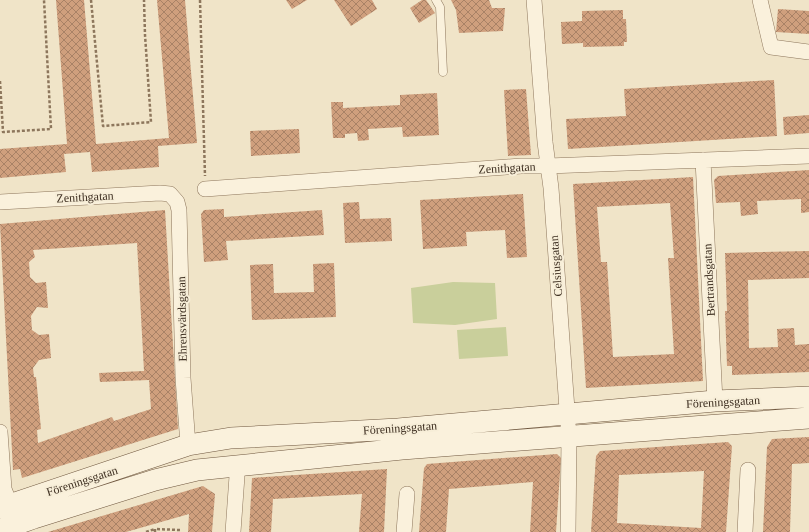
<svg xmlns="http://www.w3.org/2000/svg" width="809" height="532" font-family="'Times New Roman',serif">
<style>
.garden{fill:#c9cf9b}
.building{fill:url(#building-cross-hatch);fill-rule:evenodd}
.lines{fill:none;stroke-linecap:round;stroke-linejoin:round}
.lane-casing{stroke:#8d765c;stroke-width:9}
.street-casing{stroke:#8d765c;stroke-width:16}
.secondary-casing{stroke:#6f573f;stroke-width:22}
.path{stroke:#8d765c;stroke-width:2.5;stroke-dasharray:3 2;stroke-linecap:butt}
.lane{stroke:#faf1dc;stroke-width:8}
.street{stroke:#faf1dc;stroke-width:15}
.secondary{stroke:#faf1dc;stroke-width:21}
.labels{text-anchor:middle;stroke-width:4;stroke-linejoin:round;paint-order:stroke}
.street-label{font-size:12px;fill:#3d2e20;stroke:#f7eed8}
</style>
<defs>
<pattern id="building-cross-hatch" width="8" height="8" patternUnits="userSpaceOnUse"><rect width="8" height="8" fill="#cf9f7d"/><path d="M0 0l8 8M0 8l8-8" fill="none" stroke="#a98266"/></pattern>
</defs>
<rect width="100%" height="100%" fill="#f0e4c8"/>
<path class="garden" d="M453 282 495 283 497 319 455 325 413 323 411 288Z
M506 327 508 356 459 359 457 330Z"/>
<path class="building" d="M56 0H84L96 144 169 138 157 0H185L197 143 158 146 159 167 92 172 90 152 64 154 66 172 0 178V149L67 144Z
M286 0H307L292 9Z
M334 0H372L377 9 351 26Z
M422 0H426L435 13 419 23 410 8Z
M451 0H489L492 8H505L503 31 459 33 456 10Z
M778 9 809 11V34L776 32Z
M623 10V19H626L627 42H624V46L583 47V43L562 44 561 22 582 21V11Z
M774 80 777 136 568 149 566 119 626 116 624 89Z
M526 89 531 155 508 156 504 90Z
M437 93 439 135 403 137 402 127 368 129 369 140 358 141 357 133 345 134V138H333L331 102H343V108L400 105V95Z
M809 115V133L784 135 783 117Z
M299 129 300 153 251 156 250 131Z
M809 170V212L801 213V199L757 201 758 214 741 216 740 202 716 203 714 180 718 176Z
M693 177 703 381 586 388 573 184ZM670 203 674 258H668L674 354 613 357 607 262H601L597 207Z
M523 194 527 257 507 258 505 230 466 232 467 246 423 249 420 200Z
M359 202 360 219 391 218 392 241 345 243 343 203Z
M224 209V217L322 210 324 235 226 241 228 260 204 262 201 214 204 210Z
M165 210 178 429 22 478 20 469 13 470 0 224ZM137 243 144 371 99 373 100 382 149 380 151 409 114 421 112 417 38 443 37 430 41 429 36 377H34L33 368 39 360 51 358 49 334 39 335 32 330 31 316 37 307 48 308 46 282 36 283 30 277 29 262 35 257 33 250Z
M809 251V278L748 280 749 348 778 347 777 329 794 328 795 345 809 344V372L732 375V366H727L725 311H727L725 253Z
M334 263 336 317 252 320 250 265 273 264 274 293 314 292 313 264Z
M809 437V463L792 464 790 532H763L767 447 772 439Z
M728 442 732 446 726 532H591L596 456 600 451ZM704 471 701 528 617 523 619 475Z
M557 454 561 458 556 532H530L533 482 449 489 446 532H419L424 468 427 464Z
M387 469 384 532H359L362 494 273 499 271 532H249L252 478Z
M203 486 215 494 212 532H188L189 514 126 532H48Z"/>
<g class="lines">
<g class="lane-casing">
<path id="lane" d="M436 0 440 7 443 72"/>
</g>
<g class="street-casing">
<path id="street" d="M534 0 545 142 551 188 569 437 568 532
M760 0 771 47 809 52
M703 160 715 401
M205 189 521 166H548L809 156
M0 202 160 193 170 194 177 202 179 210 183 378 188 445
M0 432 4 489 10 504
M233 532 237 476 236 467
M404 532 407 494
M745 532 748 470"/>
</g>
<g class="secondary-casing">
<path id="secondary" d="M0 508 188 445 231 438 398 429 715 401 809 397
M0 530 34 518 155 480 197 470 402 449 809 418"/>
</g>
<path class="path" d="M91 0 103 126 151 122 145 35 144 0
M200 0 205 176
M0 81 3 132 51 129 44 0
M146 532 155 529
M155 532V529L180 530V532"/>
<use href="#lane" class="lane"/>
<use href="#street" class="street"/>
<use href="#secondary" class="secondary"/>
</g>
<g class="labels">
<g class="street-label">
<text transform="translate(507 168) rotate(-3)" y="4">Zenithgatan</text>
<text transform="translate(85 197) rotate(-3)" y="4">Zenithgatan</text>
<text transform="translate(556 266) rotate(-94)" y="4">Celsiusgatan</text>
<text transform="translate(709 280) rotate(-93)" y="4">Bertrandsgatan</text>
<text transform="translate(182 319) rotate(-91)" y="4">Ehrensvärdsgatan</text>
<text transform="translate(723 402) rotate(-3)" y="4">Föreningsgatan</text>
<text transform="translate(400 428) rotate(-4)" y="4">Föreningsgatan</text>
<text transform="translate(82 481) rotate(-18)" y="4">Föreningsgatan</text>
</g>
</g>
</svg>
